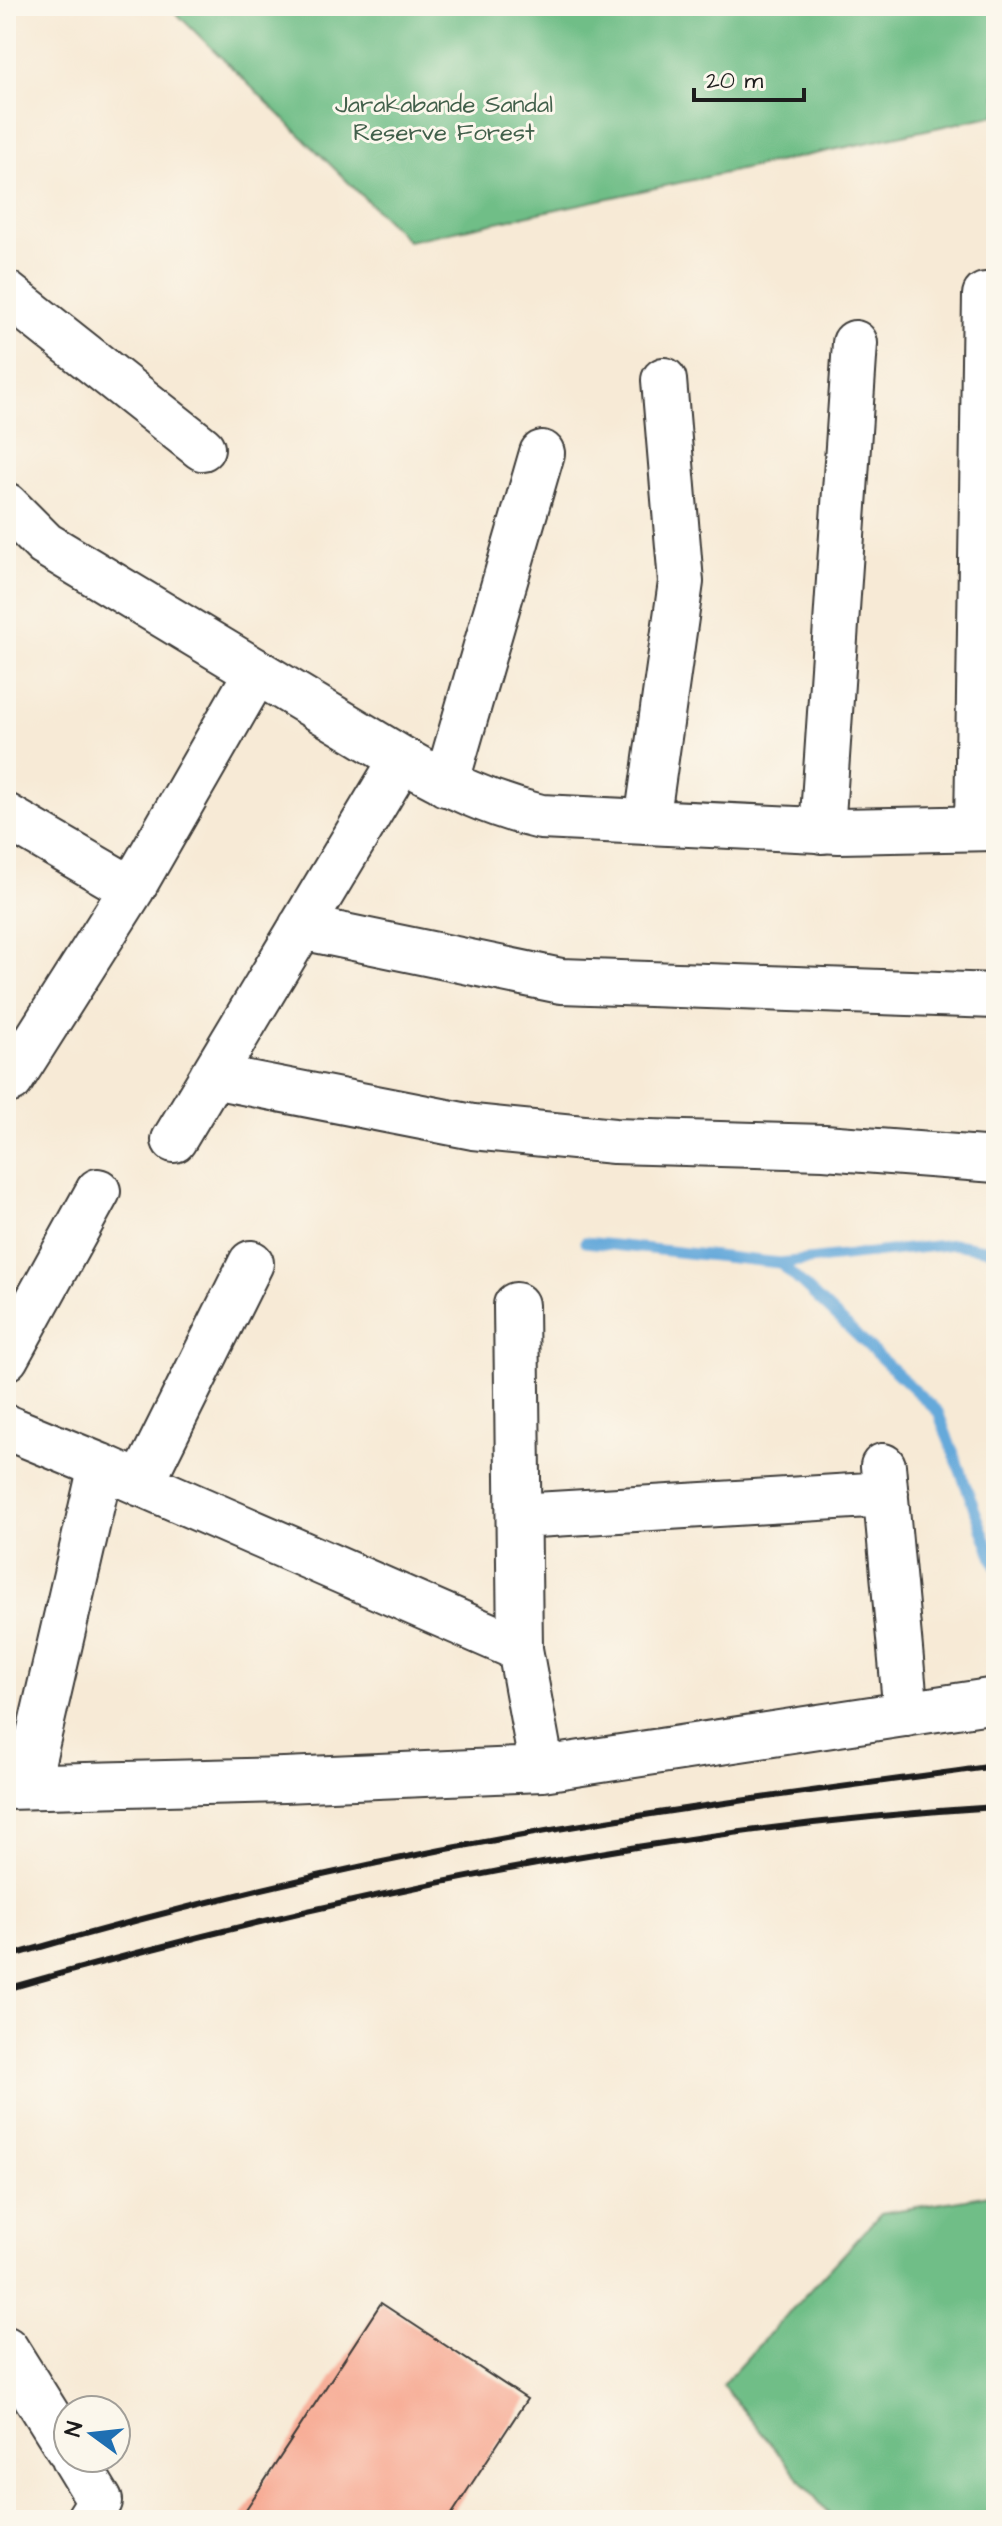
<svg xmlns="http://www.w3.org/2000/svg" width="1002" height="2526" font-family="'Architects Daughter',sans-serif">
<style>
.forest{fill:#6fbe87;stroke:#466d52;stroke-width:2}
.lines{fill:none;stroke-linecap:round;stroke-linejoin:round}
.stream{stroke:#65a9da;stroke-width:11}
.building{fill:#f7ab94}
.minor-casing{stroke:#3d3b38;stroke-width:48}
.major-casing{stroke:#3d3b38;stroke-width:48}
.minor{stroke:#fff;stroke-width:44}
.major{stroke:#fff;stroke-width:44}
.rail{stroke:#1c1c1c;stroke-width:6}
.labels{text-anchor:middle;stroke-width:6;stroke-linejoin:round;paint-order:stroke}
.park-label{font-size:24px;fill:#42604b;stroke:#fbf7ec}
</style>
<rect width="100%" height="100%" fill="#fbf7ec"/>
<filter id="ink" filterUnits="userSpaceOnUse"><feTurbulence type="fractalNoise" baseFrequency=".0125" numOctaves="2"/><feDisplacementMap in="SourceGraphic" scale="16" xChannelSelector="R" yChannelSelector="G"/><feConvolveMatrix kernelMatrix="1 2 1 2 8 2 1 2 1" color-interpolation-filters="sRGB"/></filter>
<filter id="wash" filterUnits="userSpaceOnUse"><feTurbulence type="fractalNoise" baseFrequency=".006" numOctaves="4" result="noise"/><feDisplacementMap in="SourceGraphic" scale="32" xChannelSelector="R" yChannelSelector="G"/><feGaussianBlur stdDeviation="1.8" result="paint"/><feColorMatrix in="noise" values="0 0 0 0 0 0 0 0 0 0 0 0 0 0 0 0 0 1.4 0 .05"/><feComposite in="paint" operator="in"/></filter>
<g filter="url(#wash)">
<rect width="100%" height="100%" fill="#f7ead6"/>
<path class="forest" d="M169 6H996V115L408 241Z
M996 2194V2520H834L722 2385 881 2213Z"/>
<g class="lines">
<path class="stream" d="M585 1242 780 1263 954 1244 996 1251
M780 1263 938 1412 996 1566"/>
</g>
<g id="blocks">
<path class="building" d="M381 2303 527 2399 448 2520H239Z"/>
</g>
</g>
<g filter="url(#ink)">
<use href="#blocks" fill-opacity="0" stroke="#3d3b38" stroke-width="2"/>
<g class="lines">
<g class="minor-casing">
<path id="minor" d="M6 293 202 448
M446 784 542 453
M6 816 132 889
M647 822 681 582 664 380
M977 828 985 295
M822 831 855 343
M301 927 561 981 996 996
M212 1076 473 1127 614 1141 824 1147 996 1160
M6 1077 11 1080 132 889 256 673
M174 1140 402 759
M516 1305 520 1649
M6 1358 98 1191
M6 1427 101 1466
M883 1466 906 1714
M141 1484 251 1263
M519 1516 886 1494
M27 1786 101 1466 520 1649 542 1769
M6 1787 284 1780 542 1769 996 1700
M6 2349 68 2448
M74 2458 100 2501 88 2520"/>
</g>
<g class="major-casing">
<path id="major" d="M6 505 45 544 402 759C447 785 490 805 541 817L839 831 996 828"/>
</g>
<use href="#minor" class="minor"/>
<use href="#major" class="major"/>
<path class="rail" d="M6 1957C170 1909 337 1868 506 1838 668 1809 833 1788 996 1766
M6 1989C322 1898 668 1827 996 1807"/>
</g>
</g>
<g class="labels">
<g class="park-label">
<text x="444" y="112">Jarakabande Sandal<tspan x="444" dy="28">Reserve Forest</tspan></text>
</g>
</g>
<rect width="1002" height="2526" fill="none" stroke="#fbf7ec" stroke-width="32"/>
<g transform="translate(92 2434) rotate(285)"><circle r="38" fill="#fbf7ec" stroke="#a29f99" stroke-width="2"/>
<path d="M0-6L14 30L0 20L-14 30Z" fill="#1f6fb2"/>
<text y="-12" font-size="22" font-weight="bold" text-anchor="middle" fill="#1c1c1c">N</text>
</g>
<path d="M694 88v12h110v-12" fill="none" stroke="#1c1c1c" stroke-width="4"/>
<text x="706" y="88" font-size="24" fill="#1c1c1c" stroke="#fbf7ec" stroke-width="6" paint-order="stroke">20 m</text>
</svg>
